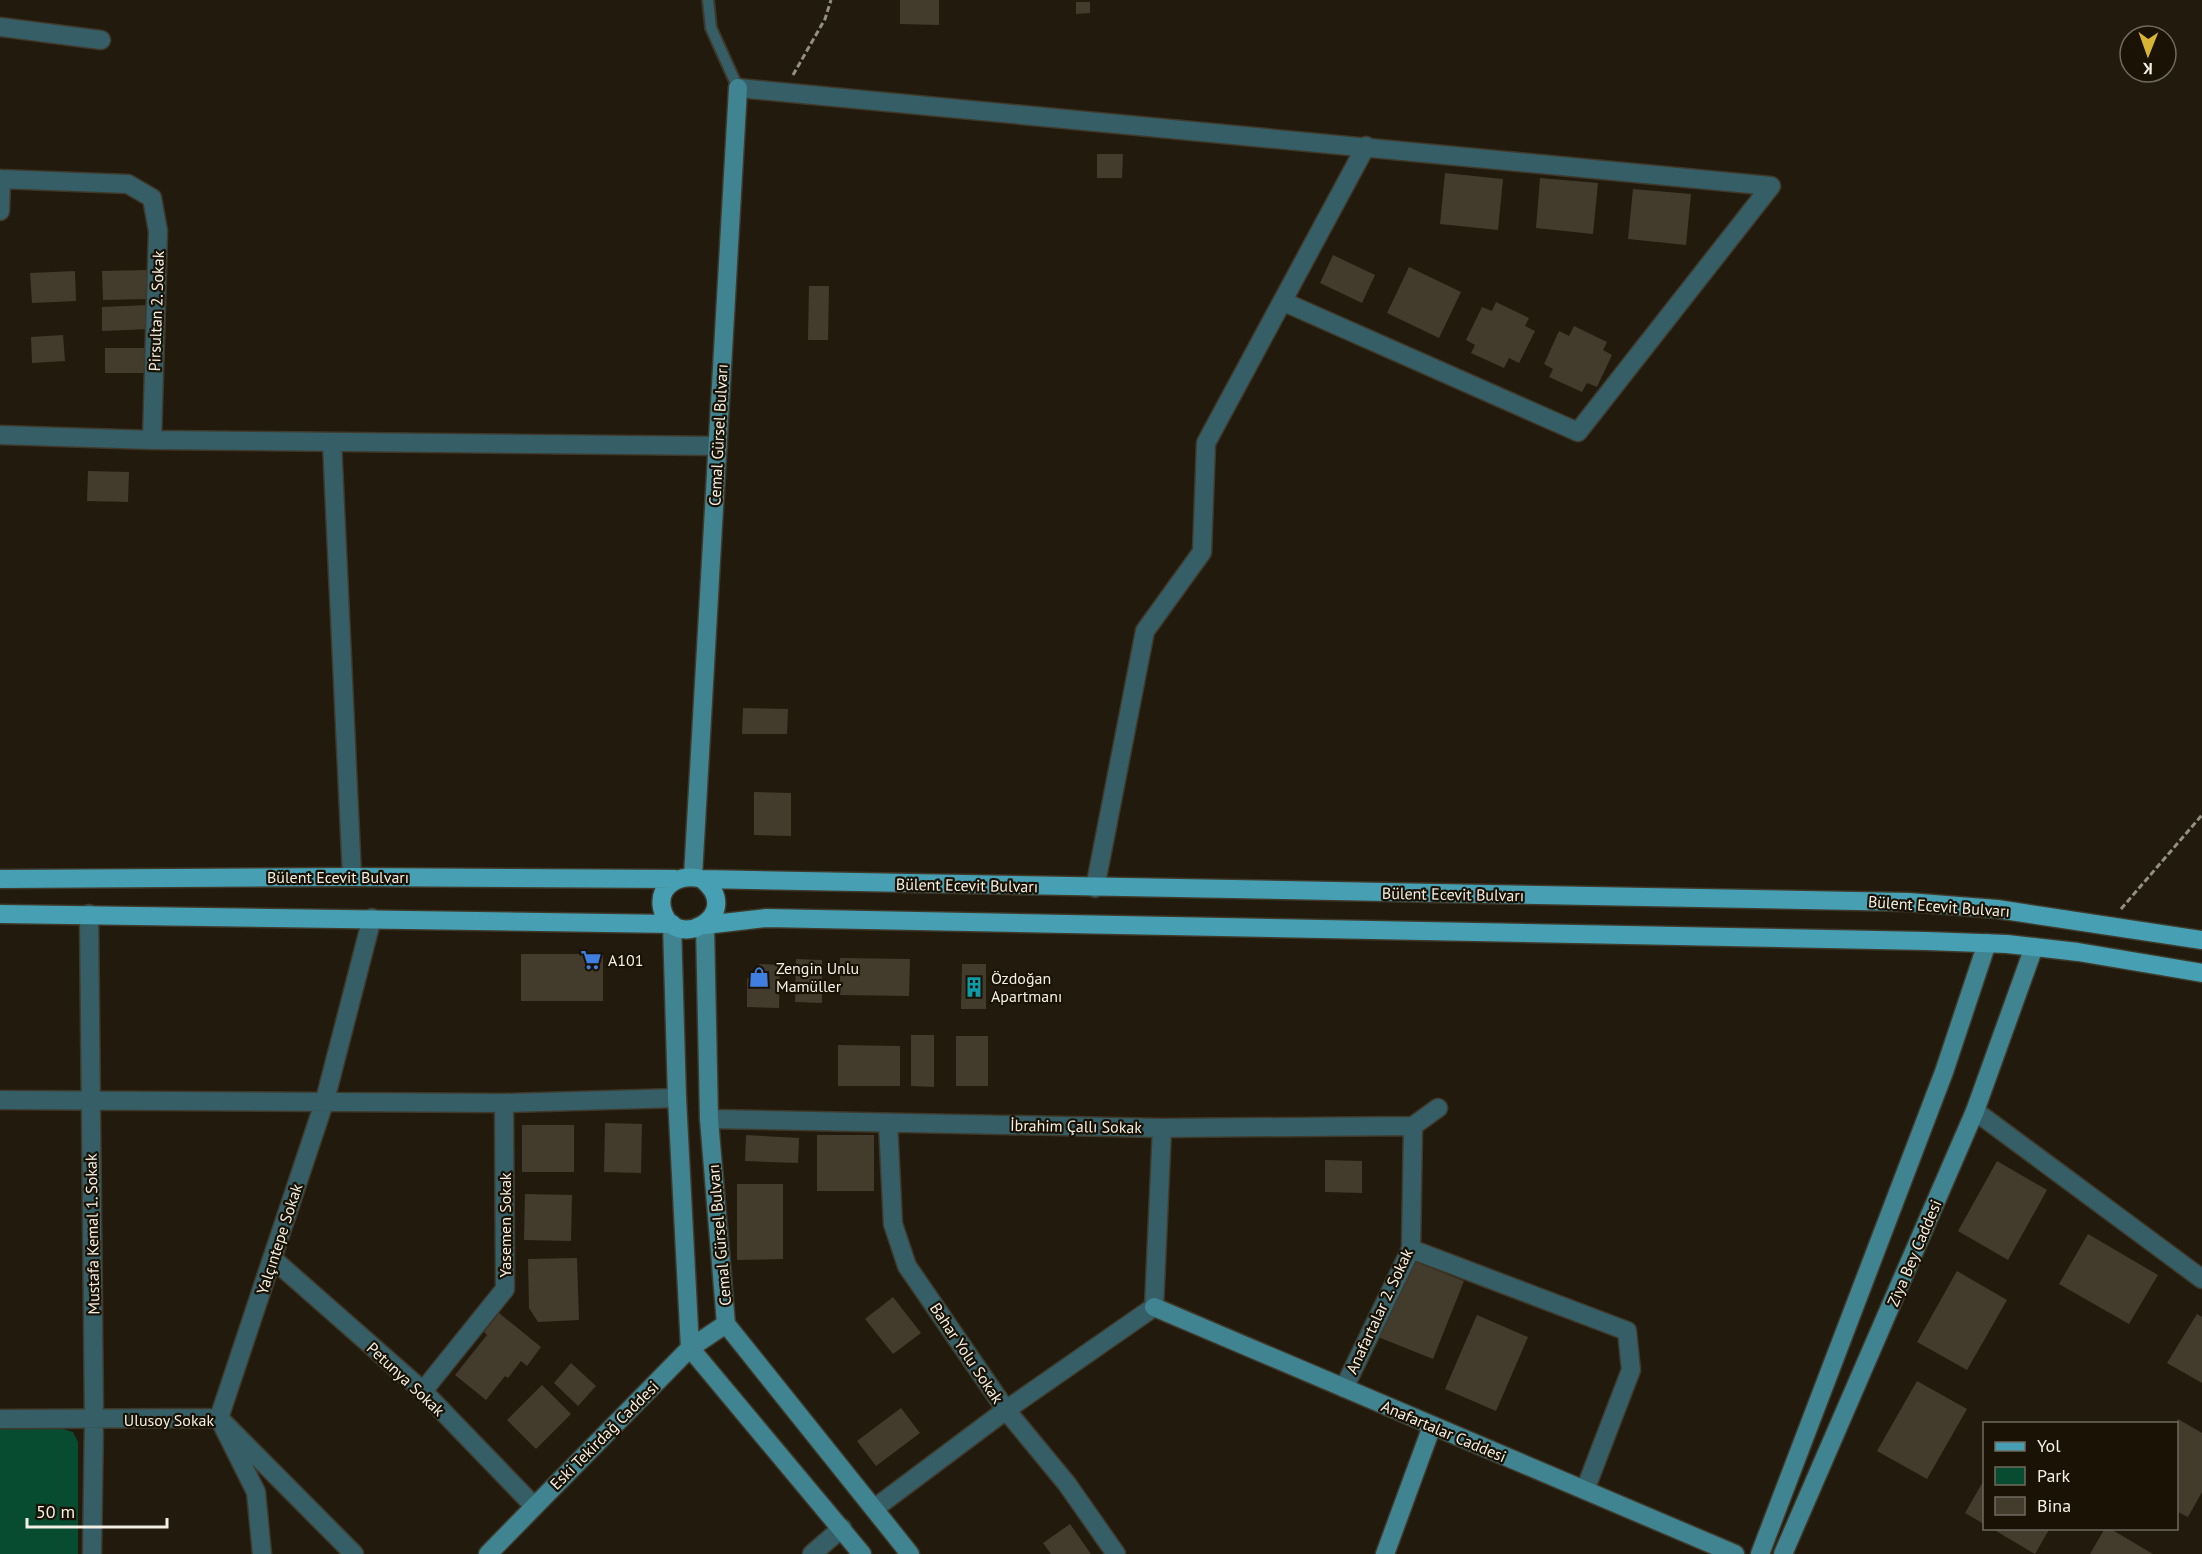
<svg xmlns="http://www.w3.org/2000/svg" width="2202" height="1554" font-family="'PT Sans',sans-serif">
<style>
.green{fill:#074b31}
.building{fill:#433b2c}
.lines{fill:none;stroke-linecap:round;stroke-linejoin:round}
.lane-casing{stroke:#3f392b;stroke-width:14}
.street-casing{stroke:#3f392b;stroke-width:21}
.secondary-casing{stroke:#3f392b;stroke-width:21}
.primary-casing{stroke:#3f392b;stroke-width:21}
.path{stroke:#948f83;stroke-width:3;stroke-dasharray:6 3;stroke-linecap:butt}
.lane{stroke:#365e66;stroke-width:10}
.street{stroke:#365e66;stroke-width:18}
.secondary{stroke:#408391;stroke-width:18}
.primary{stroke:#469fb2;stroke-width:18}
.labels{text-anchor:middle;stroke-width:4.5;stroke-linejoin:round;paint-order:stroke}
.street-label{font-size:16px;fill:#f3efe5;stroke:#191205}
.poi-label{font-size:16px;fill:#f3efe5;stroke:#191205;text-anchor:start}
</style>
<rect width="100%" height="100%" fill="#221b0d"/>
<path class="green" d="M50 1425 73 1432 78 1442V1554H0V1428Z"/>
<path class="building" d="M900 0H939V25L900 24Z
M1076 2H1090V13L1076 14Z
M1097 154H1123L1122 178H1097Z
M1445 173 1503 179 1498 230 1440 224Z
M1540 178 1598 183 1593 234 1536 228Z
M1633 189 1691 194 1686 245 1628 239Z
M1333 255 1375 275 1362 303 1320 283Z
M1409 267 1461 292 1439 338 1387 313Z
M147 270 148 299 103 300 102 271Z
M75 271 76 301 32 303 30 273Z
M809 286H829L828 340H808Z
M1496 302 1529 318 1525 326 1535 331 1519 363 1509 358 1504 368 1471 353 1475 345 1466 340 1482 307 1492 311Z
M149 305 150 329 102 331V307Z
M1574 326 1607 342 1603 350 1612 355 1597 387 1587 383 1582 392 1549 377 1553 369 1544 364 1559 331 1569 336Z
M63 335 65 361 32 363 31 337Z
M105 348H147V373H105Z
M88 471 129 472 128 502 87 501Z
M743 708 788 709 787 734H742Z
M754 792 791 793V836L754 835Z
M521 954H603V1001H521Z
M840 958 910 959 909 996 840 995Z
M796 959 822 960V1003L795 1002Z
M760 964 780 965 779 1008 747 1007V979Z
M962 964H986V1009H961Z
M911 1035H934V1087L911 1086Z
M956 1036H988V1086H956Z
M838 1045 900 1046V1086H838Z
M605 1123 642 1124 641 1173 604 1172Z
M522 1125H574V1172H522Z
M746 1135 799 1138 798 1163 745 1161Z
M817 1135H874V1191H817Z
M1325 1160 1362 1161V1193L1325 1192Z
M1997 1161 2047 1190 2008 1260 1958 1231Z
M737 1184H783V1259L737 1260Z
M525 1194 572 1195 571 1241 524 1240Z
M2088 1234 2158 1275 2129 1324 2059 1284Z
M577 1258 579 1320 538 1322 529 1308 528 1259Z
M1409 1259 1464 1281 1433 1359 1378 1337Z
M1957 1271 2007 1300 1967 1370 1917 1342Z
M893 1297 921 1333 893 1354 865 1319Z
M499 1313 541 1347 527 1366 521 1361 508 1378 505 1376 486 1400 455 1375 487 1335 484 1332Z
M2197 1314 2202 1317V1383L2167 1363Z
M1477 1315 1528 1337 1496 1411 1445 1389Z
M571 1363 596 1386 578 1406 554 1383Z
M1917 1381 1967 1409 1927 1479 1877 1451Z
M542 1385 571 1414 536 1449 507 1420Z
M901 1408 920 1433 876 1466 857 1441Z
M2178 1419 2202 1433V1492L2188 1517 2176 1511 2175 1424Z
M1984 1480V1524L1965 1513Z
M1070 1524 1091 1554H1051L1043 1543Z
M1991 1528H2050L2035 1554Z
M2105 1528H2109L2153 1554H2090Z"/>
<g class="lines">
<g class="lane-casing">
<path id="lane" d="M708 0 711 28 738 88"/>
</g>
<g class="street-casing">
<path id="street" d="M0 27 101 40
M738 88 1771 186 1578 432 1284 302
M0 179 128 184 152 198 158 231 152 440
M0 211 1 179
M0 435 152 440 718 446
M332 442 352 877
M1095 888 1145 631 1202 552 1206 443 1366 146
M89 914 94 1420 92 1554
M0 1100 504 1103 677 1098
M1975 1111 2202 1279
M709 1119 1162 1128 1413 1126 1438 1108
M888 1123 893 1224 907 1266 1006 1410 1067 1484 1116 1554
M1411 1249 1627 1331 1631 1370 1585 1490
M273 1259 423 1391 533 1505
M1344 1388 1411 1249 1413 1126
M423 1391 505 1289 504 1103
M0 1419 219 1418 354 1554
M875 1508 1006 1410 1154 1307 1162 1128
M262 1554 256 1492 219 1418 325 1100 372 918
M812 1554 842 1528"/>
</g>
<g class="secondary-casing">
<path id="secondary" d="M693 876 738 88
M672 924 677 1098 690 1348 862 1554
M705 925 709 1119 726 1324 910 1554
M1154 1307 1735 1554
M488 1554 690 1348 726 1324
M1385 1554 1432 1426
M1760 1554 1944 1072 1987 943
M1783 1554 1975 1111 2034 947"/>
</g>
<g class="primary-casing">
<path id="primary" d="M0 879 352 877 675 879
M702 879C747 915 672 955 662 908 657 884 682 873 702 879L1908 902 1997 909 2202 940
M0 914 672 924
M705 925 766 918 1926 941 2007 944 2078 952 2202 973"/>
</g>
<path class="path" d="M793 75 825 19 831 0
M2121 909 2202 815"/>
<use href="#lane" class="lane"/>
<use href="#street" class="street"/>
<use href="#secondary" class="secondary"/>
<use href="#primary" class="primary"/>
</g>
<defs>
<g id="supermarket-bare" transform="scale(1.62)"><path d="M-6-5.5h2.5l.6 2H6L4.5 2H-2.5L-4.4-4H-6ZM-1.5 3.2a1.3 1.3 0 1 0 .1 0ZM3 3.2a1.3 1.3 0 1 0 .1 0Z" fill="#3f7fe0" stroke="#191205" stroke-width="2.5" paint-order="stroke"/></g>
<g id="shop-bare" transform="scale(1.62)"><path d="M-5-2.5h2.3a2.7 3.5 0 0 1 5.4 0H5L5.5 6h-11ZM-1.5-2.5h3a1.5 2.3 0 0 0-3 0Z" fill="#3f7fe0" stroke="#191205" stroke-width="2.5" paint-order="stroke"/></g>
<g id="building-bare" transform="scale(1.62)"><path d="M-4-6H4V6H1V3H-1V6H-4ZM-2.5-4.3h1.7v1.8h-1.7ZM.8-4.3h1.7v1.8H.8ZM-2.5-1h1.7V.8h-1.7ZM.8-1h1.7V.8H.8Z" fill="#0f9aa8" stroke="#191205" stroke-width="2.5" paint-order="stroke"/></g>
</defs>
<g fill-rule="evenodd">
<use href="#supermarket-bare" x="591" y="960"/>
<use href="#shop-bare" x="759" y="977"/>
<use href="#building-bare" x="974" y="987"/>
</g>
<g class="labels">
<g class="street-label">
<text transform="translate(156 311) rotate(-88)" y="6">Pirsultan 2. Sokak</text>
<text transform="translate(718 435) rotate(-87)" y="6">Cemal Gürsel Bulvarı</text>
<text x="338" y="883">Bülent Ecevit Bulvarı</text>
<text transform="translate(967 885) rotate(1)" y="6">Bülent Ecevit Bulvarı</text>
<text transform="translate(1453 894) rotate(1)" y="6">Bülent Ecevit Bulvarı</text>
<text transform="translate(1939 906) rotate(4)" y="6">Bülent Ecevit Bulvarı</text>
<text transform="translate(1076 1126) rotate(1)" y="6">İbrahim Çallı Sokak</text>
<text transform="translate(505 1225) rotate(-90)" y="6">Yasemen Sokak</text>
<text transform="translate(92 1234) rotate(-91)" y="6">Mustafa Kemal 1. Sokak</text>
<text transform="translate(719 1235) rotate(-95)" y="6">Cemal Gürsel Bulvarı</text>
<text transform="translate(279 1239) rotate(-72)" y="6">Yalçıntepe Sokak</text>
<text transform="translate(1914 1253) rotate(-67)" y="6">Ziya Bey Caddesi</text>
<text transform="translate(1379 1311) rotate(-65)" y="6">Anafartalar 2. Sokak</text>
<text transform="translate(967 1353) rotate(56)" y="6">Bahar Yolu Sokak</text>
<text transform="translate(406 1379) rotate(43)" y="6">Petunya Sokak</text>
<text x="169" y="1426">Ulusoy Sokak</text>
<text transform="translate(1444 1431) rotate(23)" y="6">Anafartalar Caddesi</text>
<text transform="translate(604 1435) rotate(-45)" y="6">Eski Tekirdağ Caddesi</text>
</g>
<g class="poi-label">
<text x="608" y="966">A101</text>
<text x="776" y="974">Zengin Unlu<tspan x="776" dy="18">Mamüller</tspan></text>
<text x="991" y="984">Özdoğan<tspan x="991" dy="18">Apartmanı</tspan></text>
</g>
</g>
<rect x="1983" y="1422" width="195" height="108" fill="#191205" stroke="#706a5f" stroke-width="1.5"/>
<rect x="1995" y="1442" width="30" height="9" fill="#469fb2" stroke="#706a5f" stroke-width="1.5"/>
<text x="2037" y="1452" font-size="18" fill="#f3efe5">Yol</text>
<rect x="1995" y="1467" width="30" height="18" fill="#074b31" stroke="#706a5f" stroke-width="1.5"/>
<text x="2037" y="1482" font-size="18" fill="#f3efe5">Park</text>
<rect x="1995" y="1497" width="30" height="18" fill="#433b2c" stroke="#706a5f" stroke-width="1.5"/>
<text x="2037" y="1512" font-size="18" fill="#f3efe5">Bina</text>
<g transform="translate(2148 54) rotate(181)"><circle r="28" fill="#191205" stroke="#706a5f" stroke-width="1.5"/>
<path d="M0-4.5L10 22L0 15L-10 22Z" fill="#d7b434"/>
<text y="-9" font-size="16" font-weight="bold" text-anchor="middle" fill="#f3efe5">K</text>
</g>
<path d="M27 1518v9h140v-9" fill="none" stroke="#f3efe5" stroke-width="3"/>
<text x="36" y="1518" font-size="18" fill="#f3efe5" stroke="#191205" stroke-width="4.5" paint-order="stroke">50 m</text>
</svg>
